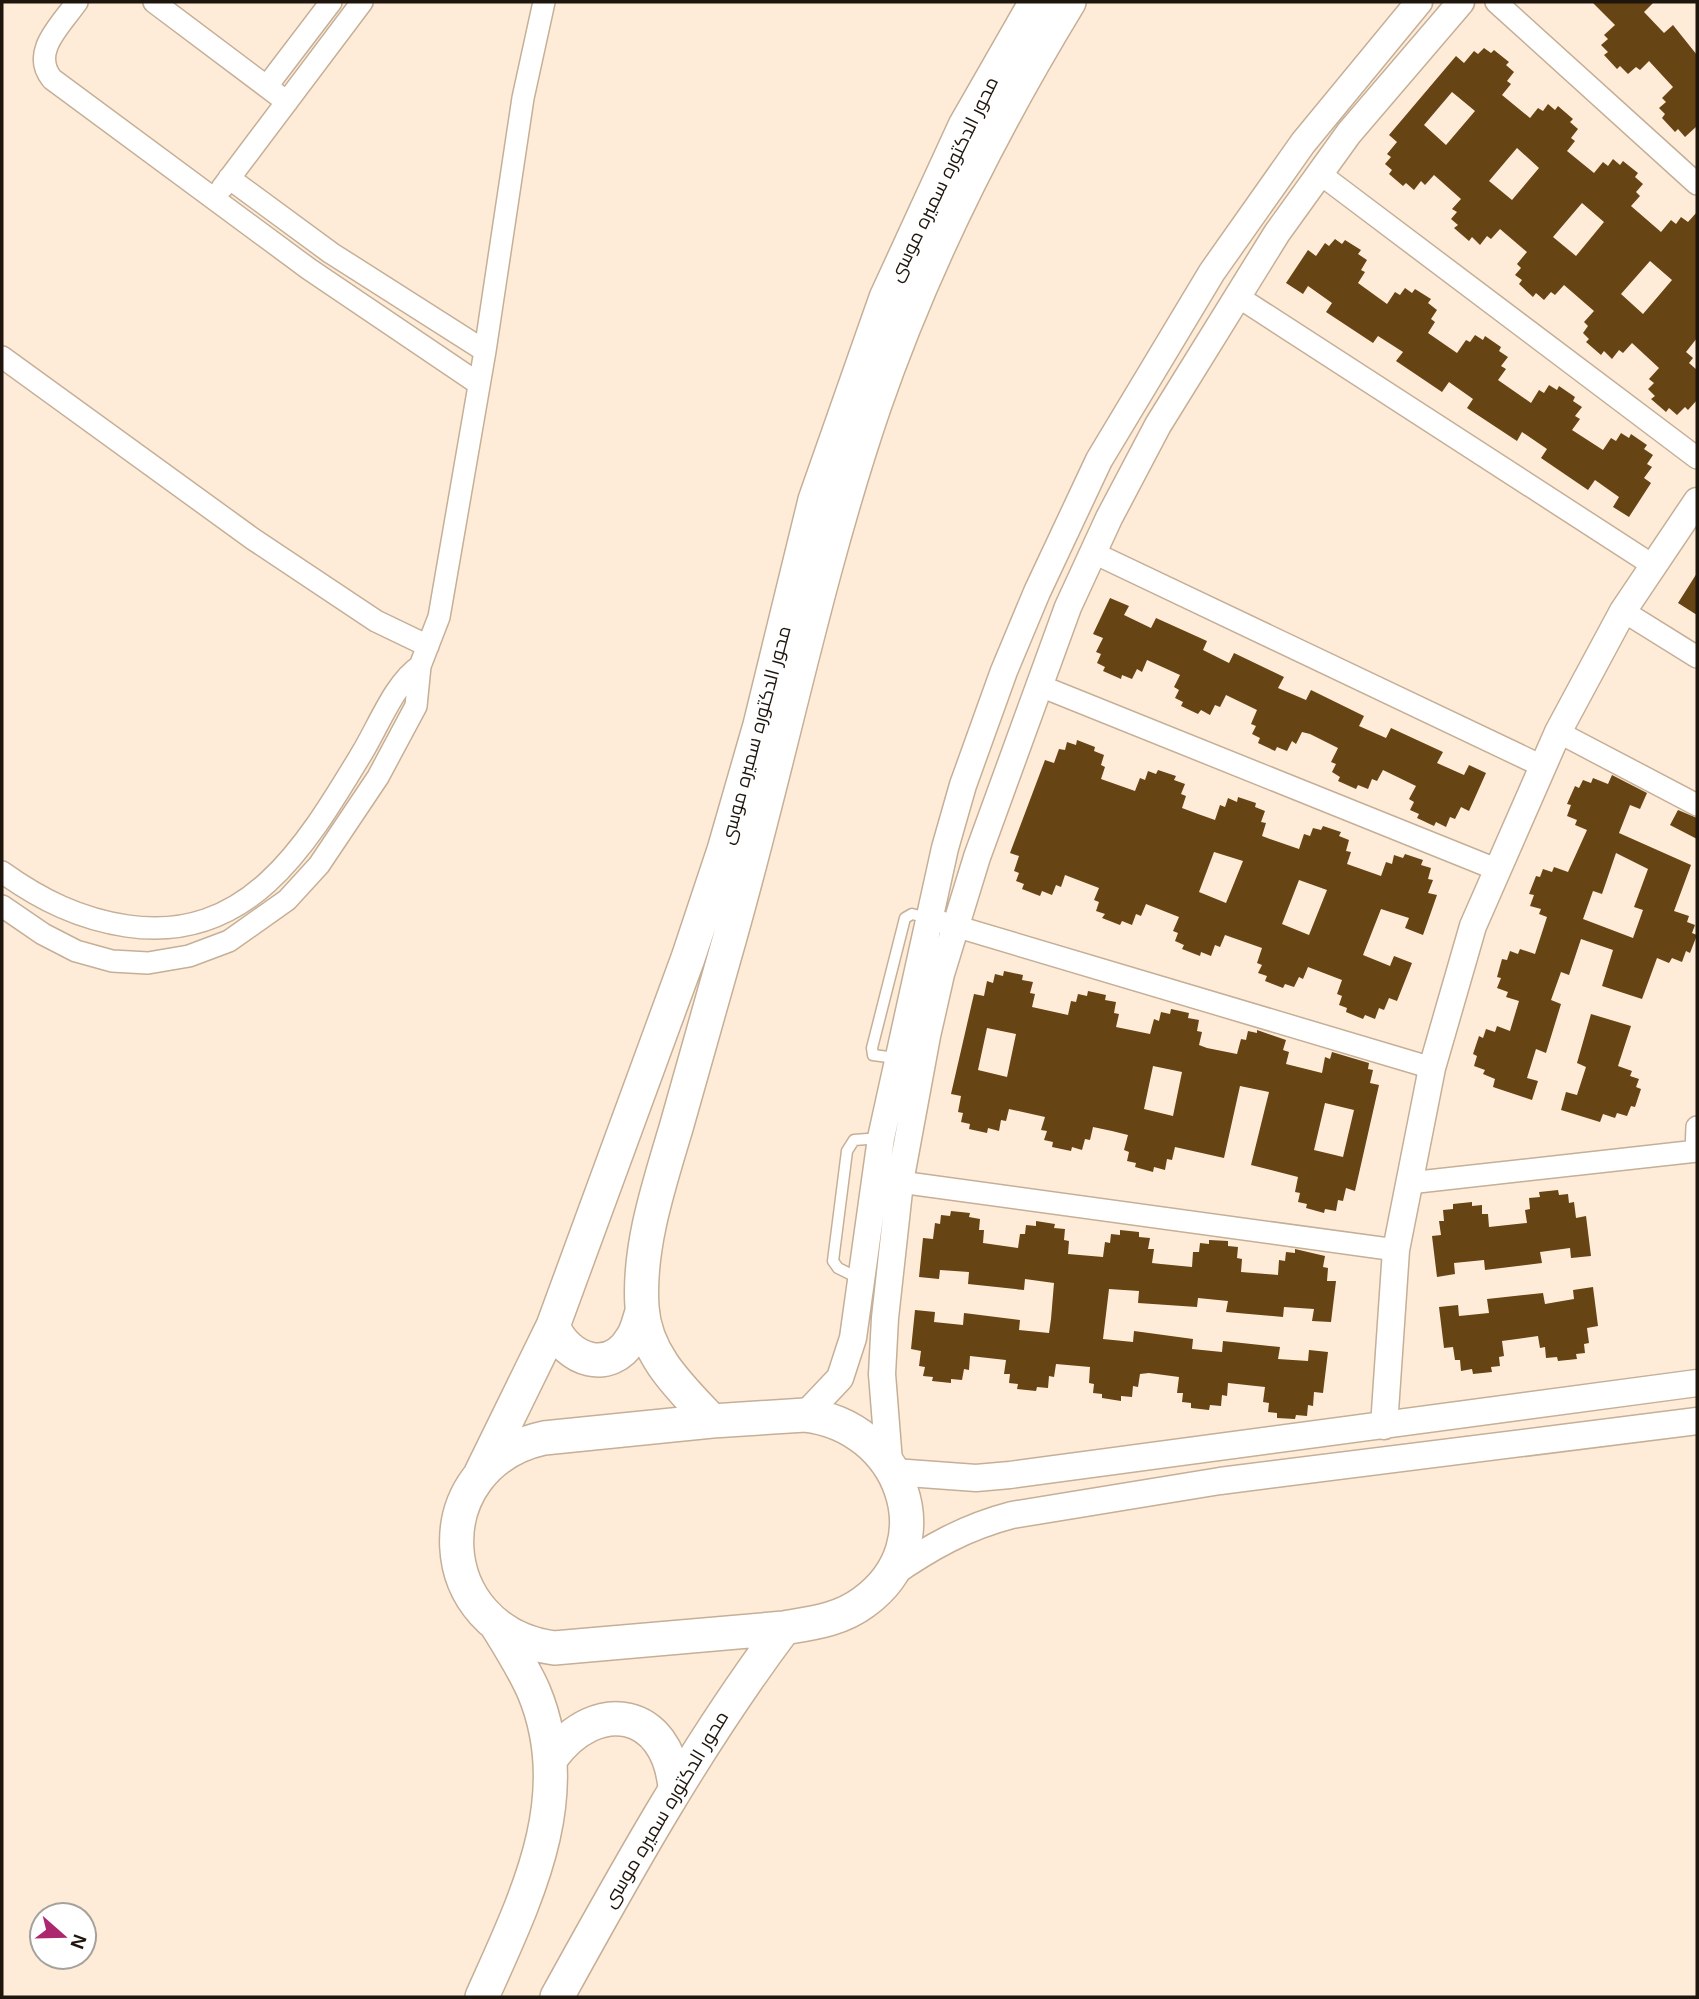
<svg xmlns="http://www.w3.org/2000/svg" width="1699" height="1999" font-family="Arial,Cairo,sans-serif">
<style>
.building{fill:#664414;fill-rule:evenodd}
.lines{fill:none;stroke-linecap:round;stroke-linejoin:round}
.service-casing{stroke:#c5af97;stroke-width:13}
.minor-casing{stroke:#c5af97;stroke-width:24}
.tertiary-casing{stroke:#c5af97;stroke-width:29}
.primary-casing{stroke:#c5af97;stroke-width:36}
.service{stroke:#fff;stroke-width:10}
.minor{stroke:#fff;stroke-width:21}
.tertiary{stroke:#fff;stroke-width:26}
.primary{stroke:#fff;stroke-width:33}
.labels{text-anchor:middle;stroke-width:7;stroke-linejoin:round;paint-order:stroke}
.street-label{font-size:19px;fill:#1e160d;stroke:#fff}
</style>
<rect width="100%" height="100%" fill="#ffecd8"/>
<path class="building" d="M1592 2H1654L1644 12 1664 33 1673 25 1697 55V126L1685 137 1678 129 1675 132 1662 118 1665 114 1659 108 1666 102 1662 98 1673 87 1649 61 1640 70 1636 67 1628 74 1620 66 1617 69 1604 55 1608 52 1601 45 1608 39 1604 35 1615 25Z
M1484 48 1491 53 1494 50 1509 62 1506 65 1514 72 1507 81 1511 84 1502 95 1530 118 1538 108 1543 111 1548 104 1555 110 1558 106 1573 119 1570 122 1578 129 1571 138 1575 141 1567 151 1594 173 1603 162 1608 166 1613 159 1620 165 1623 161 1638 173 1635 177 1643 184 1636 192 1640 196 1631 206 1661 232 1671 220 1676 224 1681 217 1688 222 1697 212V338L1686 352 1693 358 1689 363 1697 370V400L1688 410 1685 407 1677 415 1669 408 1666 412 1651 399 1655 396 1648 389 1654 383 1649 379 1659 368 1632 343 1623 353 1619 350 1612 359 1604 351 1601 355 1586 342 1589 339 1583 333 1588 326 1584 322 1594 311 1564 285 1555 295 1551 292 1544 300 1536 293 1533 297 1519 284 1522 280 1515 275 1521 268 1517 264 1527 252 1500 229 1491 239 1487 236 1480 245 1472 237 1469 241 1454 228 1458 225 1451 219 1457 212 1452 209 1461 199 1434 175 1425 185 1421 181 1414 190 1406 183 1403 186 1389 174 1392 170 1385 164 1391 157 1387 154 1397 142 1389 135 1456 56 1464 63 1474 51 1478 54ZM1452 92 1475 111 1446 145 1424 125ZM1517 148 1539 168 1512 200 1489 181ZM1582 203 1604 222 1576 256 1553 237ZM1650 261 1672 280 1643 314 1621 294Z
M1335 239 1342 244 1345 240 1361 250 1358 254 1367 260 1361 270 1365 272 1358 283 1387 304 1395 292 1400 295 1405 288 1412 293 1415 289 1431 299 1428 303 1437 310 1431 319 1435 322 1428 333 1457 353 1466 340 1470 342 1475 335 1483 340 1485 336 1501 347 1499 351 1508 357 1501 366 1506 369 1498 380 1531 403 1539 390 1544 393 1549 385 1557 390 1559 386 1575 397 1573 401 1582 407 1575 416 1580 419 1572 430 1603 450 1611 438 1616 441 1621 433 1629 438 1631 434 1647 445 1644 449 1653 455 1647 464 1652 467 1644 478 1651 483 1629 517 1613 507 1619 497 1595 480 1588 490 1541 458 1547 449 1522 432 1517 441 1467 408 1473 399 1449 382 1442 392 1396 361 1403 352 1378 336 1373 343 1326 312 1332 303 1308 286 1303 294 1286 283 1308 250 1316 256 1325 243 1329 246Z
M1697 573V615L1678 603Z
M1110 598 1129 606 1124 615 1151 628 1156 618 1207 641 1203 650 1229 663 1234 653 1284 677 1278 688 1306 700 1311 690 1364 716 1359 726 1386 738 1391 728 1443 752 1437 763 1464 775 1469 765 1486 773 1469 811 1461 807 1455 819 1450 817 1446 827 1436 822 1434 826 1417 818 1419 814 1410 810 1414 802 1409 799 1416 786 1383 770 1377 781 1372 779 1368 789 1358 785 1356 789 1338 781 1340 777 1332 772 1336 764 1331 762 1338 748 1310 734 1302 732 1296 744 1292 741 1287 751 1277 747 1275 751 1258 743 1260 738 1252 734 1256 726 1251 724 1257 710 1226 695 1220 707 1215 705 1210 715 1201 710 1198 714 1181 706 1183 702 1175 698 1179 690 1174 687 1180 675 1147 660 1142 672 1137 669 1132 679 1122 675 1121 679 1103 671 1105 667 1097 663 1101 654 1096 652 1103 638 1093 634Z
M1077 740 1095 747 1094 751 1104 755 1101 765 1105 767 1101 779 1135 791 1140 778 1145 780 1148 771 1156 774 1158 770 1176 776 1174 780 1185 784 1181 794 1186 796 1182 808 1198 814 1215 820 1220 805 1225 807 1228 798 1237 802 1238 797 1256 803 1255 807 1265 811 1261 822 1266 823 1262 836 1270 839 1299 849 1304 834 1310 836 1313 828 1321 830 1323 826 1341 832 1339 836 1349 840 1346 851 1351 852 1347 864 1381 876 1386 862 1392 864 1394 855 1403 858 1405 854 1423 860 1421 865 1431 868 1428 879 1433 880 1428 893 1437 895 1423 935 1405 928 1409 918 1381 909 1363 955 1390 966 1394 956 1412 963 1397 1001 1389 998 1384 1010 1379 1008 1375 1019 1365 1015 1363 1019 1346 1012 1347 1008 1339 1005 1342 996 1337 994 1342 980 1308 967 1303 979 1299 977 1294 987 1285 984 1283 988 1265 981 1267 976 1258 973 1262 965 1257 963 1262 948 1225 935 1220 947 1215 945 1211 956 1201 952 1200 956 1182 949 1184 945 1175 941 1178 933 1173 931 1179 917 1146 904 1141 916 1136 914 1132 925 1122 921 1120 925 1102 918 1105 914 1096 911 1099 902 1094 900 1099 888 1065 875 1061 887 1056 885 1052 895 1042 891 1040 896 1022 889 1024 884 1016 881 1019 873 1014 871 1019 856 1010 853 1045 760 1054 763 1059 749 1065 750 1067 742 1076 745ZM1214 852 1243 861 1226 903 1199 892ZM1299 880 1327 890 1309 935 1282 924Z
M1612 775 1647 793 1640 809 1630 805 1619 833 1691 865 1674 911 1689 916 1687 922 1695 925 1692 933 1697 935 1690 953 1686 951 1682 962 1672 958 1669 963 1657 958 1642 999 1602 986 1613 950 1581 939 1569 975 1561 972 1551 1000 1561 1004 1546 1053 1536 1049 1527 1078 1538 1081 1532 1100 1493 1087 1495 1079 1483 1074 1485 1070 1474 1066 1477 1056 1473 1054 1479 1036 1483 1038 1486 1029 1495 1032 1497 1026 1510 1031 1519 1001 1506 997 1508 992 1497 988 1501 978 1497 977 1502 959 1507 960 1510 951 1518 954 1520 949 1535 954 1547 917 1539 914 1541 909 1530 906 1534 895 1529 894 1536 876 1540 877 1543 869 1552 872 1554 867 1568 872 1587 830 1575 825 1577 820 1567 816 1571 805 1567 804 1575 786 1579 788 1583 780 1591 783 1593 778 1608 784ZM1616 853 1648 869 1634 907 1643 910 1633 938 1583 919 1593 891 1602 894Z
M1678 810 1697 818V839L1670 825Z
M1004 971 1023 975 1022 980 1033 982 1030 993 1035 994 1032 1007 1068 1015 1071 1001 1076 1002 1078 994 1087 996 1088 991 1106 995 1105 1000 1116 1002 1114 1013 1119 1014 1116 1027 1150 1034 1154 1019 1159 1021 1161 1012 1170 1014 1171 1009 1189 1013 1188 1018 1199 1020 1197 1031 1202 1032 1199 1045 1207 1048 1237 1054 1241 1039 1246 1040 1248 1031 1257 1033V1030L1286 1040 1283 1050 1289 1052 1286 1064 1322 1073 1325 1057 1330 1059 1332 1052 1369 1063 1368 1069 1373 1070 1370 1083 1379 1085 1355 1191 1346 1188 1343 1201 1338 1200 1336 1211 1325 1209 1324 1213 1306 1208 1307 1204 1298 1202 1300 1193 1295 1192 1298 1177 1251 1165 1269 1092 1240 1086 1224 1158 1175 1147 1172 1160 1167 1159 1165 1170 1154 1167 1153 1172 1135 1167 1136 1163 1127 1161 1129 1152 1124 1150 1128 1135 1112 1131 1093 1127 1090 1140 1085 1139 1082 1150 1072 1147 1071 1151 1052 1147 1053 1142 1044 1140 1047 1131 1041 1130 1045 1117 1009 1109 1006 1121 1001 1120 999 1131 988 1128 987 1133 969 1129 970 1124 961 1122 963 1113 958 1112 961 1096 951 1094 974 994 984 996 987 981 993 983 995 974 1003 976ZM987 1028 1016 1034 1007 1077 978 1070ZM1153 1066 1182 1072 1173 1116 1144 1109ZM1325 1103 1354 1110 1343 1157 1314 1150Z
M1591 1014 1631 1026 1618 1066 1632 1071 1630 1076 1639 1079 1636 1087 1641 1089 1635 1107 1631 1106 1627 1116 1617 1113 1615 1118 1603 1114 1600 1122 1561 1110 1566 1092 1577 1095 1586 1067 1577 1063Z
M1558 1190 1559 1195 1568 1194 1569 1203 1574 1202 1576 1218 1586 1216 1591 1256 1571 1258 1570 1248 1540 1252 1542 1263 1485 1270 1484 1260 1454 1263 1455 1274 1437 1277 1432 1236 1441 1235 1439 1221H1444L1443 1210 1453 1209V1204L1472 1202V1206L1482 1205V1214H1488L1489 1227 1527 1223 1525 1210 1530 1209 1529 1198 1540 1197 1539 1192Z
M951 1211 970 1213 969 1217 980 1219 979 1230H984L983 1243 1018 1248 1020 1234H1025L1026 1225 1036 1226V1221L1055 1224 1054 1228 1065 1229 1064 1240 1069 1241 1068 1254 1103 1257 1105 1242 1110 1243 1111 1234 1120 1235V1230L1139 1232V1237L1150 1238 1148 1249H1154L1152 1263 1161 1264 1192 1267 1193 1252H1199L1200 1243 1209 1244V1240L1228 1241V1246L1238 1247 1237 1258 1242 1259 1241 1272 1278 1275 1279 1260 1285 1261 1286 1252 1295 1253V1249L1325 1256 1323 1267 1328 1268 1327 1281H1336L1331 1322 1312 1321 1314 1309 1284 1307 1283 1317 1226 1312 1228 1301 1198 1298 1197 1307 1138 1303 1139 1291 1109 1289 1103 1339 1133 1342 1134 1331 1193 1339 1192 1349 1222 1352 1223 1341 1280 1347 1278 1359 1308 1361 1309 1350 1328 1352 1323 1393 1314 1392 1313 1406 1308 1405 1307 1416 1296 1415 1295 1419 1277 1418V1413L1268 1412 1269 1403 1263 1402 1265 1387 1228 1383 1227 1396 1222 1395 1221 1406 1210 1405 1209 1410 1191 1408V1403L1182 1402 1183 1393H1177L1179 1377 1149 1373 1140 1374 1138 1387 1133 1386 1132 1397 1121 1396V1401L1102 1398V1394L1093 1393 1094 1384 1089 1383 1090 1367 1056 1364 1054 1377 1049 1376 1048 1388 1037 1387 1036 1391 1017 1389 1018 1384 1009 1383 1010 1374H1004L1006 1360 970 1356 969 1370 964 1369 962 1380 951 1379V1383L932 1381 933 1377 923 1376 925 1367 919 1366 921 1351 911 1349 915 1310 935 1312 934 1322 963 1325 964 1313 1020 1320 1019 1330 1049 1333 1051 1319 1054 1283 1025 1279 1024 1290 968 1284 969 1272 940 1270 939 1279 919 1277 923 1238 933 1239 935 1223 940 1224 941 1215 950 1216Z
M1593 1287 1598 1326 1587 1328 1589 1343 1584 1344 1585 1353 1576 1354 1577 1359 1558 1361 1557 1357 1546 1358 1545 1347 1540 1348 1538 1336 1502 1341 1504 1356 1499 1357 1500 1366 1491 1367 1492 1372 1473 1374 1472 1369 1461 1371 1460 1360H1455L1453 1347 1444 1348 1439 1307 1458 1305 1459 1316 1489 1313 1487 1299 1543 1293 1545 1304 1574 1299 1573 1290Z"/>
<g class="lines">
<g class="service-casing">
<path id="service" d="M896 1058 873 1055 872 1048 905 918 912 914 928 918
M860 1279 838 1268 833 1261 847 1151 854 1140 881 1138"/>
</g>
<g class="minor-casing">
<path id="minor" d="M77 2C61 25 30 52 52 79L309 269 479 384
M154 2 287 102
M1496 2 1697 184
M267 86 331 2
M1319 173 1697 458
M229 178 331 253 485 351
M222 188 362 2
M1237 296 1654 566
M2 357 253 539 376 621 428 646
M1094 553 1542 766
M1623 611 1697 657
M1038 685 1498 870
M1558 732 1697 805
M2 872C41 900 80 919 127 926 249 944 307 844 362 753 378 727 395 682 420 666
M2 906 43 934 76 951 112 961 148 963 189 956 229 941 287 900 319 865 378 777 416 706 420 666 439 617 485 351 523 98 544 2
M928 918 1432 1068
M1696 1151 1697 1127
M900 1182 1396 1250
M1409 1183 1697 1151"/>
</g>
<g class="tertiary-casing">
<path id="tertiary" d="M805 1415 840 1378 853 1338 881 1138 945 848 963 785 1004 671 1037 592 1099 460 1212 272 1303 143 1419 2
M1384 1426 1396 1250 1432 1068 1473 926 1558 732 1623 611 1697 501
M889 1462 882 1374 885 1318 900 1182 927 1036 941 974 977 857 1068 607 1109 518 1158 425 1277 233 1349 133 1461 2
M894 1472 976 1478 1010 1475 1697 1383
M890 1575C930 1547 966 1527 1012 1515L1220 1481 1697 1421"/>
</g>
<g class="primary-casing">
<path id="primary" d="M553 1326C567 1360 610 1376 632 1338 637 1331 639 1320 642 1312
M805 1415C902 1426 945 1543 864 1602 840 1620 813 1623 784 1628L554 1648C430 1631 422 1465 544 1438L712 1421Z
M712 1421C680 1387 645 1355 642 1307 638 1247 659 1185 676 1128 694 1064 712 1001 730 937 780 761 815 580 874 407 923 265 991 130 1069 2
M481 1473 553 1326 688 958 724 850 760 725 815 500 886 298 965 126 1036 2
M552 1757C597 1696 668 1709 675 1788
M482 1997C525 1900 578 1798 534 1692 524 1669 510 1647 497 1626
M557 1997C627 1870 697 1744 784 1628"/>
</g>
<use href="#service" class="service"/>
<use href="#minor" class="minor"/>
<use href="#tertiary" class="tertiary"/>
<use href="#primary" class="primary"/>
</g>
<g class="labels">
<g class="street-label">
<text transform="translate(943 179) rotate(-64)" y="7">محور الدكتوره سميره موسى</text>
<text transform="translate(755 735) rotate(-75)" y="7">محور الدكتوره سميره موسى</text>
<text transform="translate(665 1809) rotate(-59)" y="7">محور الدكتوره سميره موسى</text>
</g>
</g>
<rect width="1699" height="1999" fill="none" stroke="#1e160d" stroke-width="7"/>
<g transform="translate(63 1936) rotate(110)"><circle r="33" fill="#ffffff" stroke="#a5a29e" stroke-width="2"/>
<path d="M0-5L12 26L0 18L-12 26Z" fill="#ad276e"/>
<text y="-10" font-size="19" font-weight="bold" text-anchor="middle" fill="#1e160d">N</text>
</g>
</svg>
